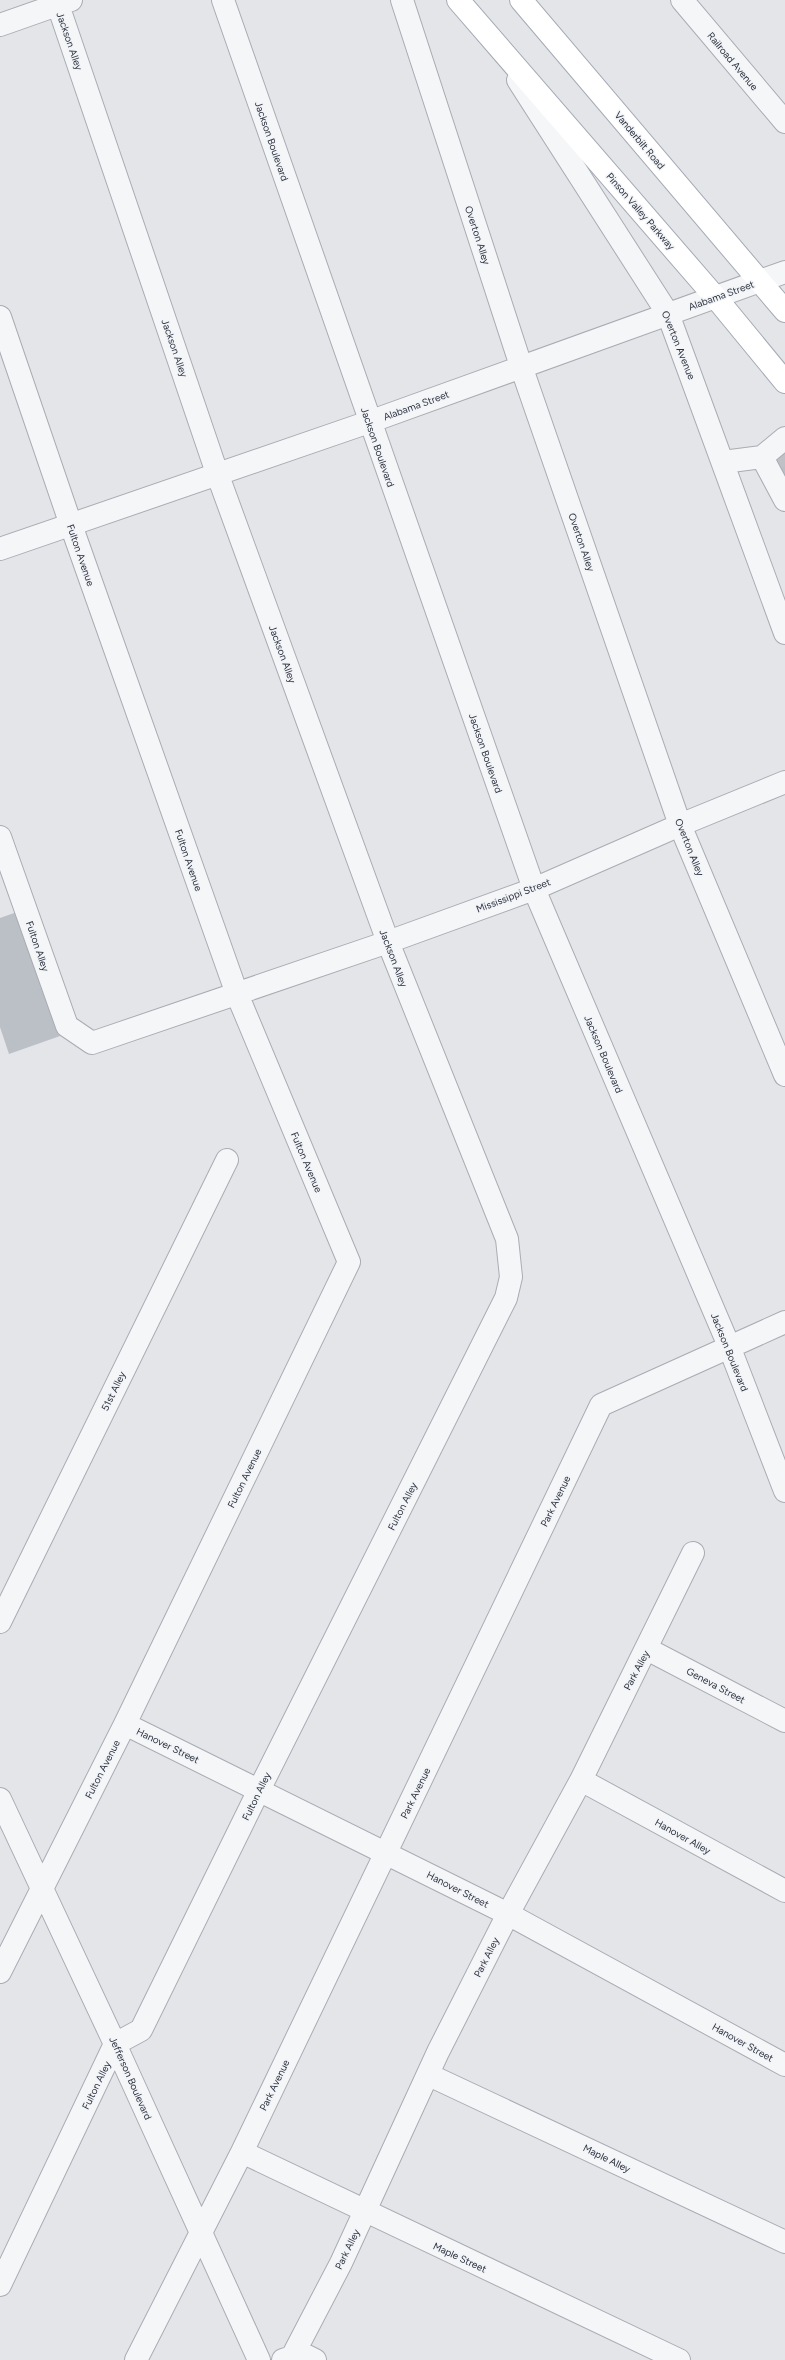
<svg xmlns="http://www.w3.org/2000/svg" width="785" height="2360" font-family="Figtree,sans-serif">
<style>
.building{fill:#bbbfc6}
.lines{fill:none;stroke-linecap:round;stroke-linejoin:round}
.minor-tunnel{stroke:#bfc1c7;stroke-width:22;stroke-dasharray:22 11;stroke-linecap:butt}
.minor-casing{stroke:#a9acb3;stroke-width:24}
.major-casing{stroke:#a4aab4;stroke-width:24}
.minor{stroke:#f5f6f8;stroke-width:22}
.major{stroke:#fff;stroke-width:22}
.labels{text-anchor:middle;stroke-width:3;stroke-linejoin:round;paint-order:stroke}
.street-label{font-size:10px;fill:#2d3340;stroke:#f2f4f7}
</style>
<rect width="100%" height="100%" fill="#e3e5e9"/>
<path class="building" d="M785 451V478L772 462Z
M17 912 60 1036 9 1054 0 1027V918Z"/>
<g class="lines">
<path class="minor-tunnel" d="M769 451 785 471"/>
<g class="minor-casing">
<path id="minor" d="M223 0 534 889 729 1346 785 1491
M402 0 521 366 680 825 785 1075
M682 0 785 122
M0 25 71 0
M518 80 668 314 785 633
M0 317 71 525 237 994 349 1262 125 1724 0 1972
M762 457 785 500
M723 462 762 457 785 438
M0 549 369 422 785 272
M0 837 67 1026 92 1043 388 942 534 889 680 825 785 782
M0 1622 227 1160
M647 1649 785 1721
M125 1724 508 1914 785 2065
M581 1780 785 1891
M0 1799 115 2044 259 2360
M429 2075 785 2242
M242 2152 679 2360
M0 2285 115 2044 141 2030 259 1790 506 1298 511 1277 507 1239 388 942 217 473 58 5
M292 2357 307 2356 315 2360
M136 2360 242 2152 601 1405 785 1322
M283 2360 292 2357 341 2263 438 2052 508 1914 581 1780 693 1553"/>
</g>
<g class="major-casing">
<path id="major" d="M458 0 716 298 785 382
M521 0 785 311"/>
</g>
<use href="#minor" class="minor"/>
<use href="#major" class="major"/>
</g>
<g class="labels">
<g class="street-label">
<text transform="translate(70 41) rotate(71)" y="4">Jackson Alley</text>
<text transform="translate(733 61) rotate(50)" y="4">Railroad Avenue</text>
<text transform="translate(640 140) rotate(50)" y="4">Vanderbilt Road</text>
<text transform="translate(272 141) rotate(71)" y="4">Jackson Boulevard</text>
<text transform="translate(641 211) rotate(49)" y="4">Pinson Valley Parkway</text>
<text transform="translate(478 235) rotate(72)" y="4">Overton Alley</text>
<text transform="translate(721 295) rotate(-20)" y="4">Alabama Street</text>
<text transform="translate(679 345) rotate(68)" y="4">Overton Avenue</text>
<text transform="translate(175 348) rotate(71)" y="4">Jackson Alley</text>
<text transform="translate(416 405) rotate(-20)" y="4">Alabama Street</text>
<text transform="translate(378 447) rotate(71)" y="4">Jackson Boulevard</text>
<text transform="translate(582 542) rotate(71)" y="4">Overton Alley</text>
<text transform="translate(81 555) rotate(71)" y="4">Fulton Avenue</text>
<text transform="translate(283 654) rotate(70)" y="4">Jackson Alley</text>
<text transform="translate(486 753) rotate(71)" y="4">Jackson Boulevard</text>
<text transform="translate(690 847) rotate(68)" y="4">Overton Alley</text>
<text transform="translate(189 860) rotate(71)" y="4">Fulton Avenue</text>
<text transform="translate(513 895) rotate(-21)" y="4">Mississippi Street</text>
<text transform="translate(38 946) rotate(71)" y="4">Fulton Alley</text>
<text transform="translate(394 958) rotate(69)" y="4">Jackson Alley</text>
<text transform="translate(604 1054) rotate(67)" y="4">Jackson Boulevard</text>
<text transform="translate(307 1162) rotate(67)" y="4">Fulton Avenue</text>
<text transform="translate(730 1352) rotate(68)" y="4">Jackson Boulevard</text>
<text transform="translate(113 1391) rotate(-64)" y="4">51st Alley</text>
<text transform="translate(244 1478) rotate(-64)" y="4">Fulton Avenue</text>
<text transform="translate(555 1501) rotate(-64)" y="4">Park Avenue</text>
<text transform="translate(402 1506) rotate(-63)" y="4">Fulton Alley</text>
<text transform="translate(636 1670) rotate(-62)" y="4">Park Alley</text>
<text transform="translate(716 1685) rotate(28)" y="4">Geneva Street</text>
<text transform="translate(168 1745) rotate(26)" y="4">Hanover Street</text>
<text transform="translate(102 1769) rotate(-63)" y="4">Fulton Avenue</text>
<text transform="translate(415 1793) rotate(-64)" y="4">Park Avenue</text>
<text transform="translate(256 1796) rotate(-64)" y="4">Fulton Alley</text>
<text transform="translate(683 1836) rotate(29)" y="4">Hanover Alley</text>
<text transform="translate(458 1889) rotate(27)" y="4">Hanover Street</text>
<text transform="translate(486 1957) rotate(-63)" y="4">Park Alley</text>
<text transform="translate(743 2042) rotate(29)" y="4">Hanover Street</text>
<text transform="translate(131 2078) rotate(66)" y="4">Jefferson Boulevard</text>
<text transform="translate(96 2085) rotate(-64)" y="4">Fulton Alley</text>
<text transform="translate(274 2085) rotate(-64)" y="4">Park Avenue</text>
<text transform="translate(607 2158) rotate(26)" y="4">Maple Alley</text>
<text transform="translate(347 2249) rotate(-64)" y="4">Park Alley</text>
<text transform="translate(460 2257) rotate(25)" y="4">Maple Street</text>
</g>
</g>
</svg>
